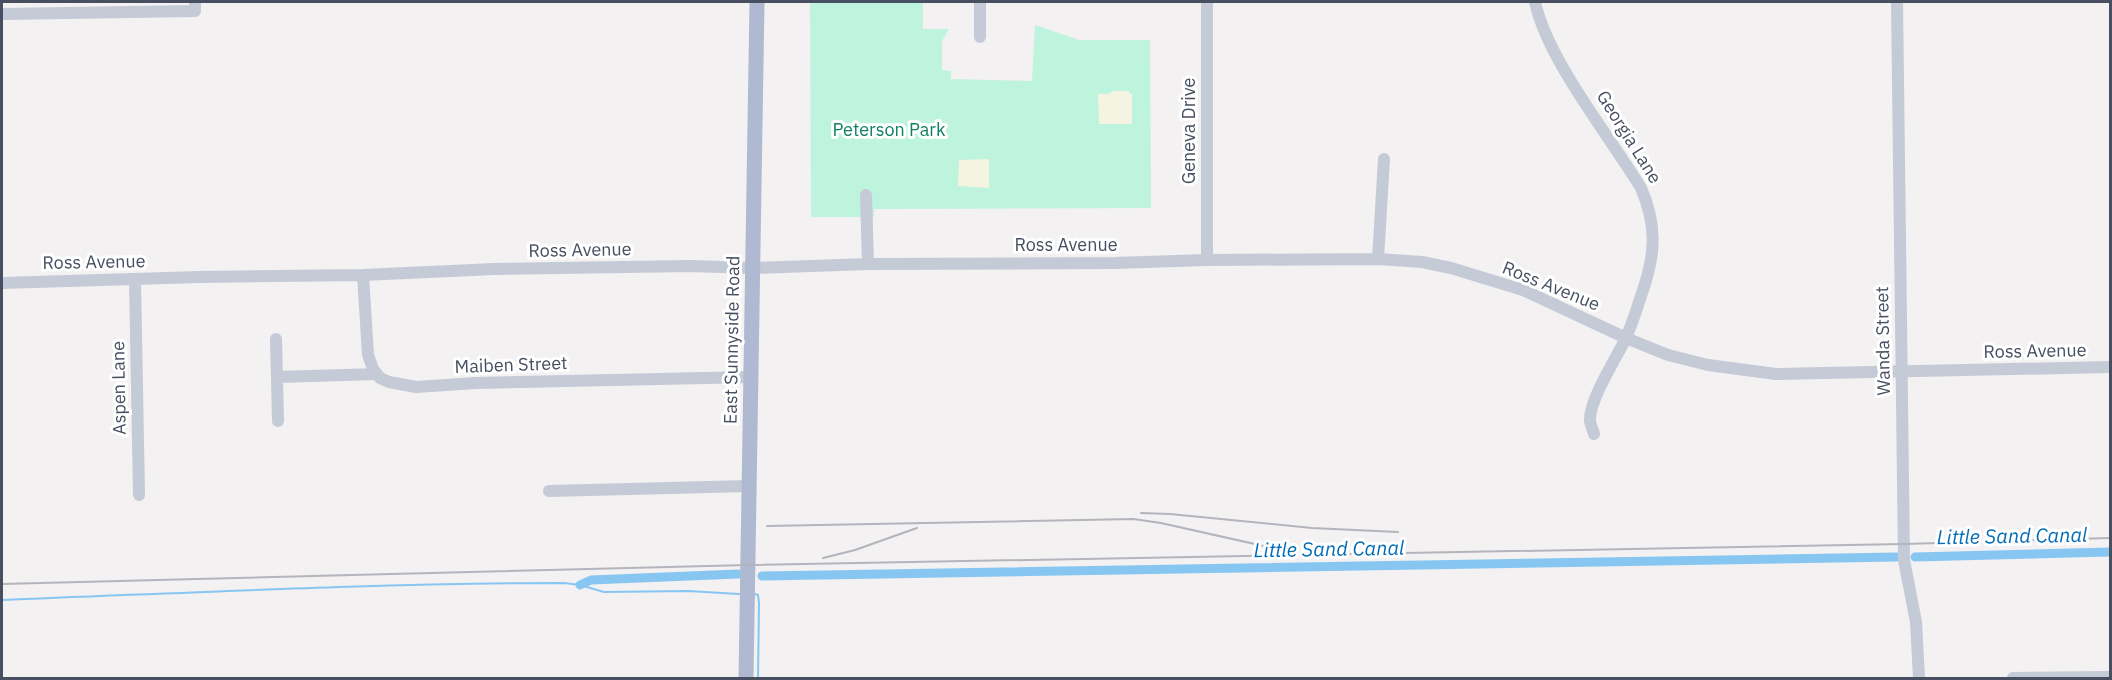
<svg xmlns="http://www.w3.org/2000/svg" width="2112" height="680" font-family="'IBM Plex Sans',sans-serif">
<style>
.green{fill:#bef3dd}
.sand{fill:#f5f3e1}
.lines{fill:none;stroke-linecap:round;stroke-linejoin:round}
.stream{stroke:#88c6f2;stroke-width:2}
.canal{stroke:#88c6f2;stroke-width:9}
.minor{stroke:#c4cad6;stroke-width:12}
.major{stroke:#afb9d1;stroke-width:15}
.rail{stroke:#b3b4bc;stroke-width:2}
.labels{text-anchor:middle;stroke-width:6;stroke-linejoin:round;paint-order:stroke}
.park-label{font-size:18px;fill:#118261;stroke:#fff}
.street-label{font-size:18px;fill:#474f60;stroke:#fff}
.water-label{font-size:20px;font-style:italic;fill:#036cb7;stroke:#fff}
</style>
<rect width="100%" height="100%" fill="#f3f1f1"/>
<path class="green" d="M810 2H923V29H949L942 41V70L951 71V79L1032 81 1035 25 1079 40H1150L1151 208 874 209V217H811Z"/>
<path class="sand" d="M1113 91H1128L1132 95V124H1099L1098 94H1108Z
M989 159V188L958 186 959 160Z"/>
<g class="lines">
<path class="stream" d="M755 594 758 595 759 603 758 678
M2 600C189 593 377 583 564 583L580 585 604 592 688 591 739 594"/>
<path class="canal" d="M1915 557 2110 552
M762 576 1896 557
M580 585 591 580 738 574"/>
<path class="minor" d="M1207 2V260
M1535 2C1548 61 1609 135 1641 188 1658 227 1655 257 1641 296 1636 311 1632 325 1625 340 1616 358 1589 401 1590 420 1590 424 1593 430 1594 434
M1897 2 1904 560 1916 622 1919 678
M2 14 195 11V2
M980 37V2
M866 195 868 264
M1378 259 1384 159
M363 275 368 355 373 369 380 378 389 382 416 387 476 383 751 377
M135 280 139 495
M2 283 199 277 363 275 494 269 691 266 753 268 868 264 1114 263 1207 260 1378 259 1422 262 1451 268 1523 290 1626 338 1668 355 1708 365 1776 374 2110 367
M276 339 278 421
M278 377 377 374
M549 491 749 486
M2013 678 2110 677"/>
<path class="major" d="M746 678 757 2"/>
<path class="rail" d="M1141 513 1170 514 1312 528 1398 532
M767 526 1133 519 1161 523 1286 551
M823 558 855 550 917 528
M2 584 748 565 1904 544 2110 538"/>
</g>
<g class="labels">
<g class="park-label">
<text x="889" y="136">Peterson Park</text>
</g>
<g class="street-label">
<text transform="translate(1189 131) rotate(-90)" y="6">Geneva Drive</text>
<text transform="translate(1629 137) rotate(58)" y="6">Georgia Lane</text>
<text x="1066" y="251">Ross Avenue</text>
<text transform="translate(580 250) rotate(-1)" y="6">Ross Avenue</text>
<text transform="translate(94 262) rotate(-1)" y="6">Ross Avenue</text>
<text transform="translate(1551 286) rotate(22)" y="6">Ross Avenue</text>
<text transform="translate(732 340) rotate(-89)" y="6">East Sunnyside Road</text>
<text transform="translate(1883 341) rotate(-91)" y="6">Wanda Street</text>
<text transform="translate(2035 351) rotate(-1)" y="6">Ross Avenue</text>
<text transform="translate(511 365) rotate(-2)" y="6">Maiben Street</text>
<text transform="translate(119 388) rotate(-91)" y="6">Aspen Lane</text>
</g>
<g class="water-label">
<text transform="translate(2012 536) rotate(-1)" y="7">Little Sand Canal</text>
<text transform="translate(1329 549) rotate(-1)" y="7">Little Sand Canal</text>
</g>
</g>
<rect width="2112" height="680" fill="none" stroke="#474f60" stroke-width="6"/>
</svg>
